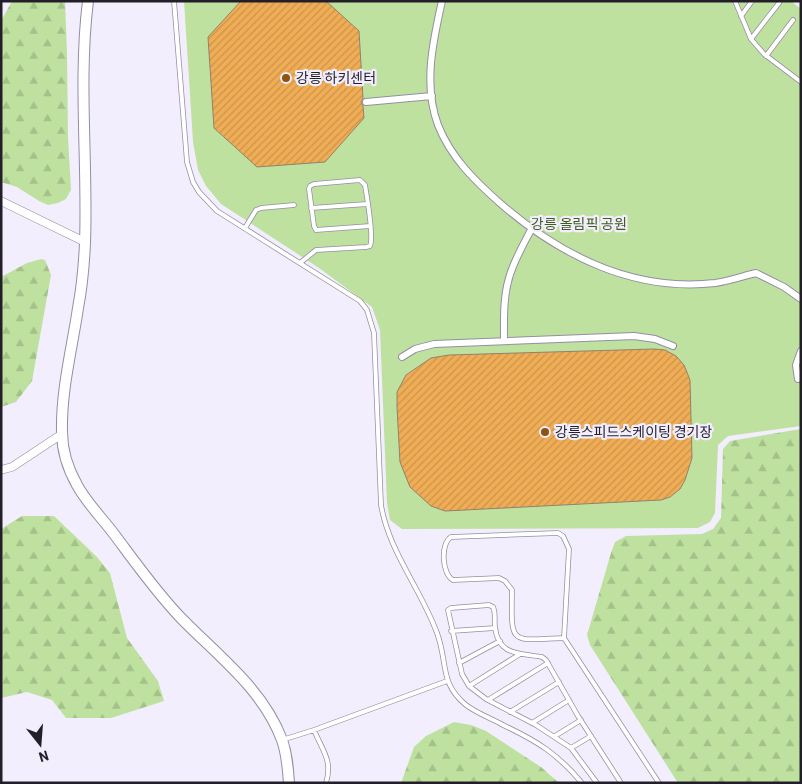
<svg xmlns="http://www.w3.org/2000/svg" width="802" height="784" font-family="Barlow,'Noto Sans KR',sans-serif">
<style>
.forest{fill:url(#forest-firs)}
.park{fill:#bfe1a0}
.building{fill:url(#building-hatch);stroke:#92816e}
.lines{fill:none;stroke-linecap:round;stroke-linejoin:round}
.service-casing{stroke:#948ea5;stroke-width:5.5}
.pedestrian-casing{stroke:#948ea5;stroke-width:8}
.minor-casing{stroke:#948ea5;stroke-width:9}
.tertiary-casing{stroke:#948ea5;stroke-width:12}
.service{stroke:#fff;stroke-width:4}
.pedestrian{stroke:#fff;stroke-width:6}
.minor{stroke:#fff;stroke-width:8}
.tertiary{stroke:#fff;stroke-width:10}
.poi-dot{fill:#8d530f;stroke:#f2eefd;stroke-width:2}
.labels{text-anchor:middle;stroke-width:4.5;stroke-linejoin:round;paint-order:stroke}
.poi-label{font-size:14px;fill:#221f29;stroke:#f2eefd;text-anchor:start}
.park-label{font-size:14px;fill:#405d1e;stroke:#f2eefd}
</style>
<defs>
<pattern id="forest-firs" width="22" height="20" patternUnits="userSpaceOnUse" patternTransform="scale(1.25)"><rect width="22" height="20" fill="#bfe1a0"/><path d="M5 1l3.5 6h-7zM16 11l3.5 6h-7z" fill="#a4c18a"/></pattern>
<pattern id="building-hatch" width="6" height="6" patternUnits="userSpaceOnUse" patternTransform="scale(1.25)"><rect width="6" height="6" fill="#efad55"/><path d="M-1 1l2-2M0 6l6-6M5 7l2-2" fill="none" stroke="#cd944a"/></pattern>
</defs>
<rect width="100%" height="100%" fill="#f2eefd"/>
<path class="forest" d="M12 1H65L67 52 68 137 71 190 66 199 58 203 48 205 39 201 17 187 1 182V21Z
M41 259 45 260 51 275 32 381 16 402 1 407V277L27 263Z
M801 429V783H678L590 645 587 635 611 553 615 542 626 536 702 534 713 529 721 518 723 449 730 441Z
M22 516H54L97 557 110 573 127 638 158 681 164 701 111 718H66L52 700 27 692 1 698V529Z
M454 722 471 725 486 731 541 767 559 783H401L414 747 426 736Z"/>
<path class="park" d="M184 1H791L801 9V426L728 436 718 445 715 513 710 522 698 528 402 529 390 520 387 503 380 330 372 307 319 268 221 204 206 186 198 170 193 142Z"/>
<path class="building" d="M241 1H326L359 31 363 98 361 102 363 106 364 118 325 162 257 167 214 128 208 37Z
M654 349 665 350 676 356 684 365 690 380 692 458 685 480 680 489 670 497 661 500 445 511 431 506 410 487 400 462 397 407V392L406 375 431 358 449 355Z"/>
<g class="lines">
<g class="service-casing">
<path id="service" d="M174 1 187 162 193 182 199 192 217 211 360 301 367 310 374 333 381 505C389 552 421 589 437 633 448 662 439 683 466 705 478 714 491 718 503 725 537 741 558 754 582 783
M735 1 751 39 764 54 801 82
M741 16 752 1
M751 39 779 3
M766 56 793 20
M311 208 367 204
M245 228 256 210 261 208 294 205
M300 263 316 250 366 247 370 246C374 237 367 197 365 185L360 180 314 184 310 186 309 189 314 226 316 230 370 226
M451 631 495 628
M564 638C510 640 511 647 512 590L505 581 499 578 453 580C442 574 440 544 451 537L558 533 563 536 569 549 564 638 659 783
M459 663 500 641
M469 686 520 654
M488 700 548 663
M510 712 559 682
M532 723 569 700
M314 730C322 750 333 760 326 783
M555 736 581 720
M282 740 314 730 447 681
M571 748 591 736
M597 783 571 748 536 725 486 699 469 686 462 674 448 610 451 608 489 605 493 607C496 613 494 620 495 627 498 656 520 653 542 657L546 660 578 716 621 783"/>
</g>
<g class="pedestrian-casing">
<path id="pedestrian" d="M442 1C433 41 423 85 438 125 451 158 475 181 501 204 561 256 634 292 715 283 729 281 743 276 756 273L784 287 801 299
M366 102 432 96
M504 341C504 321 503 298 509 278 514 260 523 245 532 228
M402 357 415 349 434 344 634 336 655 339 673 346
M798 379 796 365 801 351"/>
</g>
<g class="minor-casing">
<path id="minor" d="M1 201 85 242
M1 470 12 467 62 434"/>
</g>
<g class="tertiary-casing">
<path id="tertiary" d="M88 1C78 81 88 163 85 243 84 265 82 287 78 308 72 349 61 390 62 432 62 451 68 469 77 485 86 502 102 518 114 534 135 562 156 592 181 618 218 656 263 689 282 740 287 754 288 768 289 783"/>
</g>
<use href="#service" class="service"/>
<use href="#pedestrian" class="pedestrian"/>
<use href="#minor" class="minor"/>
<use href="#tertiary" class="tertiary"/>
</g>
<g class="poi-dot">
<circle cx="286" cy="78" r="5"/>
<circle cx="545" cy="432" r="5"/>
</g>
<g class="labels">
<g class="poi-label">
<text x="296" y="83">강릉 하키센터</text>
<text x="555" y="437">강릉스피드스케이팅 경기장</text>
</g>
<g class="park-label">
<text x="579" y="229">강릉 올림픽 공원</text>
</g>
</g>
<rect width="802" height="784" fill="none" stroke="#221f29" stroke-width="5"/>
<g transform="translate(40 744) rotate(163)" stroke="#f2eefd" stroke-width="4" paint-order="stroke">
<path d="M0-4L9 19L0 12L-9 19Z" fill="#221f29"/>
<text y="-8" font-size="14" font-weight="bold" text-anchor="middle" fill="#221f29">N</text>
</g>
</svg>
